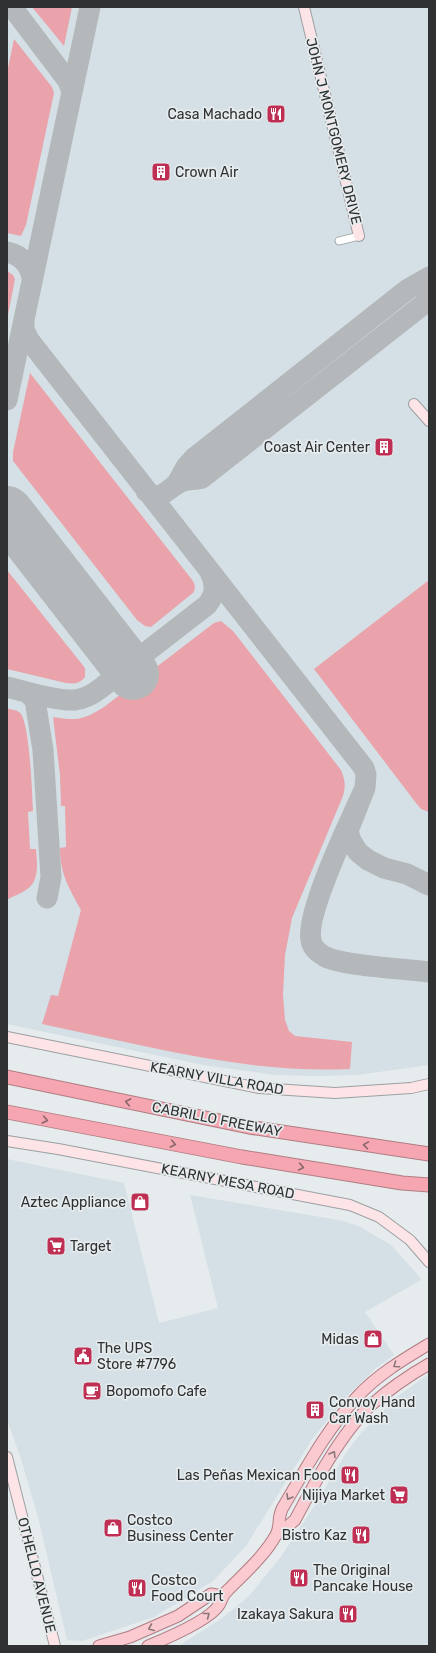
<svg xmlns="http://www.w3.org/2000/svg" width="436" height="1653" font-family="Rubik,sans-serif">
<style>
.built{fill:#d4e0e6}
.green{fill:#eaa3ab}
.lines{fill:none;stroke-linecap:round;stroke-linejoin:round}
.taxiway{stroke:#b4b8ba;stroke-width:21}
.runway{stroke:#b4b8ba;stroke-width:52}
.street-casing{stroke:#9ca0a2;stroke-width:9}
.secondary-casing{stroke:#9ca0a2;stroke-width:12}
.primary-casing{stroke:#b07d84;stroke-width:13}
.highway-casing{stroke:#b07d84;stroke-width:15}
.street{stroke:#fff;stroke-width:7}
.secondary{stroke:#fce4e7;stroke-width:10}
.primary{stroke:#facad0;stroke-width:11}
.highway{stroke:#f6a6b0;stroke-width:13}
.oneway{stroke:#89666b}
.oneway2{stroke:#8a7679}
.labels{text-anchor:middle;stroke-width:3.5;stroke-linejoin:round;paint-order:stroke}
.poi-label{font-size:14px;fill:#2f3132;stroke:#e6ebed;text-anchor:end}
.street-label{font-size:14px;fill:#2f3132;stroke:#e6ebed}
</style>
<rect width="100%" height="100%" fill="#e6ebed"/>
<path class="built" d="M7 7H429V1065L357 1075 318 1076 275 1075 203 1065 7 1024Z
M7 1159 124 1183 159 1323 218 1308 190 1195 339 1220 359 1226 391 1245 417 1274 421 1280 365 1312 394 1355 375 1369 349 1394 313 1438 246 1546 213 1581 154 1617 82 1641 67 1640 38 1517 21 1459 7 1420Z
M429 1374V1646H178L221 1619 248 1597 280 1558 317 1502 346 1453 361 1433 398 1396Z"/>
<path class="green" d="M32 7H72L64 46Z
M14 39 52 87 54 93 26 225 21 236 7 233V73Z
M7 271 13 275 15 279 7 320Z
M30 373 193 581 195 586 194 592 151 627 145 626 137 620 13 461V452Z
M7 570 85 668V677C79 684 74 684 66 683L7 669 8 610Z
M429 580V812L421 809 416 803 314 669Z
M221 621 233 631 341 770C345 780 346 786 343 796L292 918 285 955 283 995 285 1020 289 1031 295 1036 352 1042 350 1069C246 1074 143 1045 42 1024L51 995 58 996 81 910C69 888 60 874 60 848L66 847 65 806H61L60 775 53 717C76 721 84 720 104 707L214 623Z
M7 708C11 710 19 710 21 714 30 728 32 792 33 811L28 812 30 849H36C37 863 40 881 26 890 20 894 13 896 7 900Z"/>
<g class="lines">
<path class="taxiway" d="M12 7 68 81 72 92
M7 252C21 255 29 264 32 277
M24 321V330L29 340 364 768 366 775 365 788
M7 400 90 7
M176 485 186 467 194 458 408 289 429 277
M146 491C161 504 169 486 183 481 189 479 196 480 202 478L429 300
M7 687 38 695 37 696
M27 692 35 700 43 750 51 877 47 898
M38 695C65 700 78 706 101 688 107 683 113 679 118 673L119 660 114 649 129 659 140 657 207 605C216 594 216 585 210 572
M429 885 407 874 384 868 368 860 358 852 351 841 348 831 365 788C352 817 305 913 311 940 312 947 317 952 324 956 340 966 407 969 429 972"/>
<path class="runway" d="M7 512 133 674"/>
<g class="street-casing">
<path id="street" d="M339 241 359 236"/>
</g>
<g class="secondary-casing">
<path id="secondary" d="M304 7 359 236
M414 404 429 421
M7 1037 259 1088 335 1093 411 1088 429 1084
M7 1141 58 1149 350 1205 379 1217 410 1240 429 1262
M7 1457 55 1646"/>
</g>
<g class="primary-casing">
<path id="primary" d="M279 1528 288 1526 295 1520C314 1484 340 1435 370 1406 388 1390 408 1376 429 1364
M99 1646 130 1637 178 1616 211 1594 222 1596
M148 1646C165 1639 210 1620 219 1605 223 1599 221 1596 228 1590 245 1573 265 1555 276 1535 281 1526 277 1520 282 1509 305 1470 326 1430 357 1397 377 1375 404 1359 429 1344"/>
</g>
<g class="highway-casing">
<path id="highway" d="M7 1077 249 1127 429 1154
M7 1112 242 1157 402 1183 429 1185"/>
</g>
<use href="#street" class="street"/>
<use href="#secondary" class="secondary"/>
<use href="#primary" class="primary"/>
<use href="#highway" class="highway"/>
</g>
<defs><path id="oneway-chevron" d="M-2-3.5L2.5 0L-2 3.5" fill="none" stroke-width="1.6" stroke-linecap="round" stroke-linejoin="round"/></defs>
<g class="oneway">
<use href="#oneway-chevron" transform="translate(128 1102) rotate(-169)"/>
<use href="#oneway-chevron" transform="translate(45 1120) rotate(11)"/>
<use href="#oneway-chevron" transform="translate(173 1144) rotate(11)"/>
<use href="#oneway-chevron" transform="translate(366 1145) rotate(-171)"/>
<use href="#oneway-chevron" transform="translate(301 1167) rotate(10)"/>
</g>
<g class="oneway2">
<use href="#oneway-chevron" transform="translate(396 1365) rotate(145)"/>
<use href="#oneway-chevron" transform="translate(333 1454) rotate(-59)"/>
<use href="#oneway-chevron" transform="translate(289 1497) rotate(120)"/>
<use href="#oneway-chevron" transform="translate(207 1615) rotate(-38)"/>
<use href="#oneway-chevron" transform="translate(151 1628) rotate(157)"/>
</g>
<defs>
<g id="restaurant-square" transform="scale(1)"><rect x="-9" y="-9" width="18" height="18" rx="4" fill="#bf2f54" stroke="#e6ebed"/><path d="M-5-6h1v4h1v-4h1v4h1v-4h1v5L-1.5 .5V6h-2V.5L-5-1ZM5-6V6H3V1.5H1.5Q1.5-4 5-6Z" fill="#fff"/></g>
<g id="building-square" transform="scale(1)"><rect x="-9" y="-9" width="18" height="18" rx="4" fill="#bf2f54" stroke="#e6ebed"/><path d="M-4-6H4V6H1V3H-1V6H-4ZM-2.5-4.3h1.7v1.8h-1.7ZM.8-4.3h1.7v1.8H.8ZM-2.5-1h1.7V.8h-1.7ZM.8-1h1.7V.8H.8Z" fill="#fff"/></g>
<g id="shop-square" transform="scale(1)"><rect x="-9" y="-9" width="18" height="18" rx="4" fill="#bf2f54" stroke="#e6ebed"/><path d="M-5-2.5h2.3a2.7 3.5 0 0 1 5.4 0H5L5.5 6h-11ZM-1.5-2.5h3a1.5 2.3 0 0 0-3 0Z" fill="#fff"/></g>
<g id="supermarket-square" transform="scale(1)"><rect x="-9" y="-9" width="18" height="18" rx="4" fill="#bf2f54" stroke="#e6ebed"/><path d="M-6-5.5h2.5l.6 2H6L4.5 2H-2.5L-4.4-4H-6ZM-1.5 3.2a1.3 1.3 0 1 0 .1 0ZM3 3.2a1.3 1.3 0 1 0 .1 0Z" fill="#fff"/></g>
<g id="civic-square" transform="scale(1)"><rect x="-9" y="-9" width="18" height="18" rx="4" fill="#bf2f54" stroke="#e6ebed"/><path d="M-.6-6.5H3V-4.5H.6V-3L4-1V1h2V6H-6V1h2V-1L-.6-3ZM-1.2 2.5V6h2.4V2.5Z" fill="#fff"/></g>
<g id="cafe-square" transform="scale(1)"><rect x="-9" y="-9" width="18" height="18" rx="4" fill="#bf2f54" stroke="#e6ebed"/><path d="M-5.5-4.5H6V0H3Q3 3.5 0 3.5H-2.5Q-5.5 3.5-5.5 0ZM3-3.2v2h1.7v-2ZM-6 4.5H4V6H-6Z" fill="#fff"/></g>
</defs>
<g fill-rule="evenodd">
<use href="#restaurant-square" x="276" y="114"/>
<use href="#building-square" x="161" y="172"/>
<use href="#building-square" x="384" y="447"/>
<use href="#shop-square" x="140" y="1202"/>
<use href="#supermarket-square" x="56" y="1246"/>
<use href="#shop-square" x="373" y="1339"/>
<use href="#civic-square" x="83" y="1356"/>
<use href="#cafe-square" x="92" y="1391"/>
<use href="#building-square" x="315" y="1410"/>
<use href="#restaurant-square" x="350" y="1475"/>
<use href="#supermarket-square" x="399" y="1495"/>
<use href="#shop-square" x="113" y="1528"/>
<use href="#restaurant-square" x="361" y="1535"/>
<use href="#restaurant-square" x="299" y="1578"/>
<use href="#restaurant-square" x="137" y="1588"/>
<use href="#restaurant-square" x="348" y="1614"/>
</g>
<g class="labels">
<g class="poi-label">
<text x="262" y="119">Casa Machado</text>
<text x="175" y="177" text-anchor="start">Crown Air</text>
<text x="370" y="452">Coast Air Center</text>
<text x="126" y="1207">Aztec Appliance</text>
<text x="70" y="1251" text-anchor="start">Target</text>
<text x="359" y="1344">Midas</text>
<text x="97" y="1353" text-anchor="start">The UPS<tspan x="97" dy="16">Store #7796</tspan></text>
<text x="106" y="1396" text-anchor="start">Bopomofo Cafe</text>
<text x="329" y="1407" text-anchor="start">Convoy Hand<tspan x="329" dy="16">Car Wash</tspan></text>
<text x="336" y="1480">Las Peñas Mexican Food</text>
<text x="385" y="1500">Nijiya Market</text>
<text x="127" y="1525" text-anchor="start">Costco<tspan x="127" dy="16">Business Center</tspan></text>
<text x="347" y="1540">Bistro Kaz</text>
<text x="313" y="1575" text-anchor="start">The Original<tspan x="313" dy="16">Pancake House</tspan></text>
<text x="151" y="1585" text-anchor="start">Costco<tspan x="151" dy="16">Food Court</tspan></text>
<text x="334" y="1619">Izakaya Sakura</text>
</g>
<g class="street-label">
<text transform="translate(334 131) rotate(76)" y="5">JOHN J MONTGOMERY DRIVE</text>
<text transform="translate(217 1078) rotate(10)" y="5">KEARNY VILLA ROAD</text>
<text transform="translate(217 1119) rotate(11)" y="5">CABRILLO FREEWAY</text>
<text transform="translate(228 1181) rotate(11)" y="5">KEARNY MESA ROAD</text>
<text transform="translate(37 1575) rotate(76)" y="5">OTHELLO AVENUE</text>
</g>
</g>
<rect width="436" height="1653" fill="none" stroke="#2f3132" stroke-width="16"/>
</svg>
